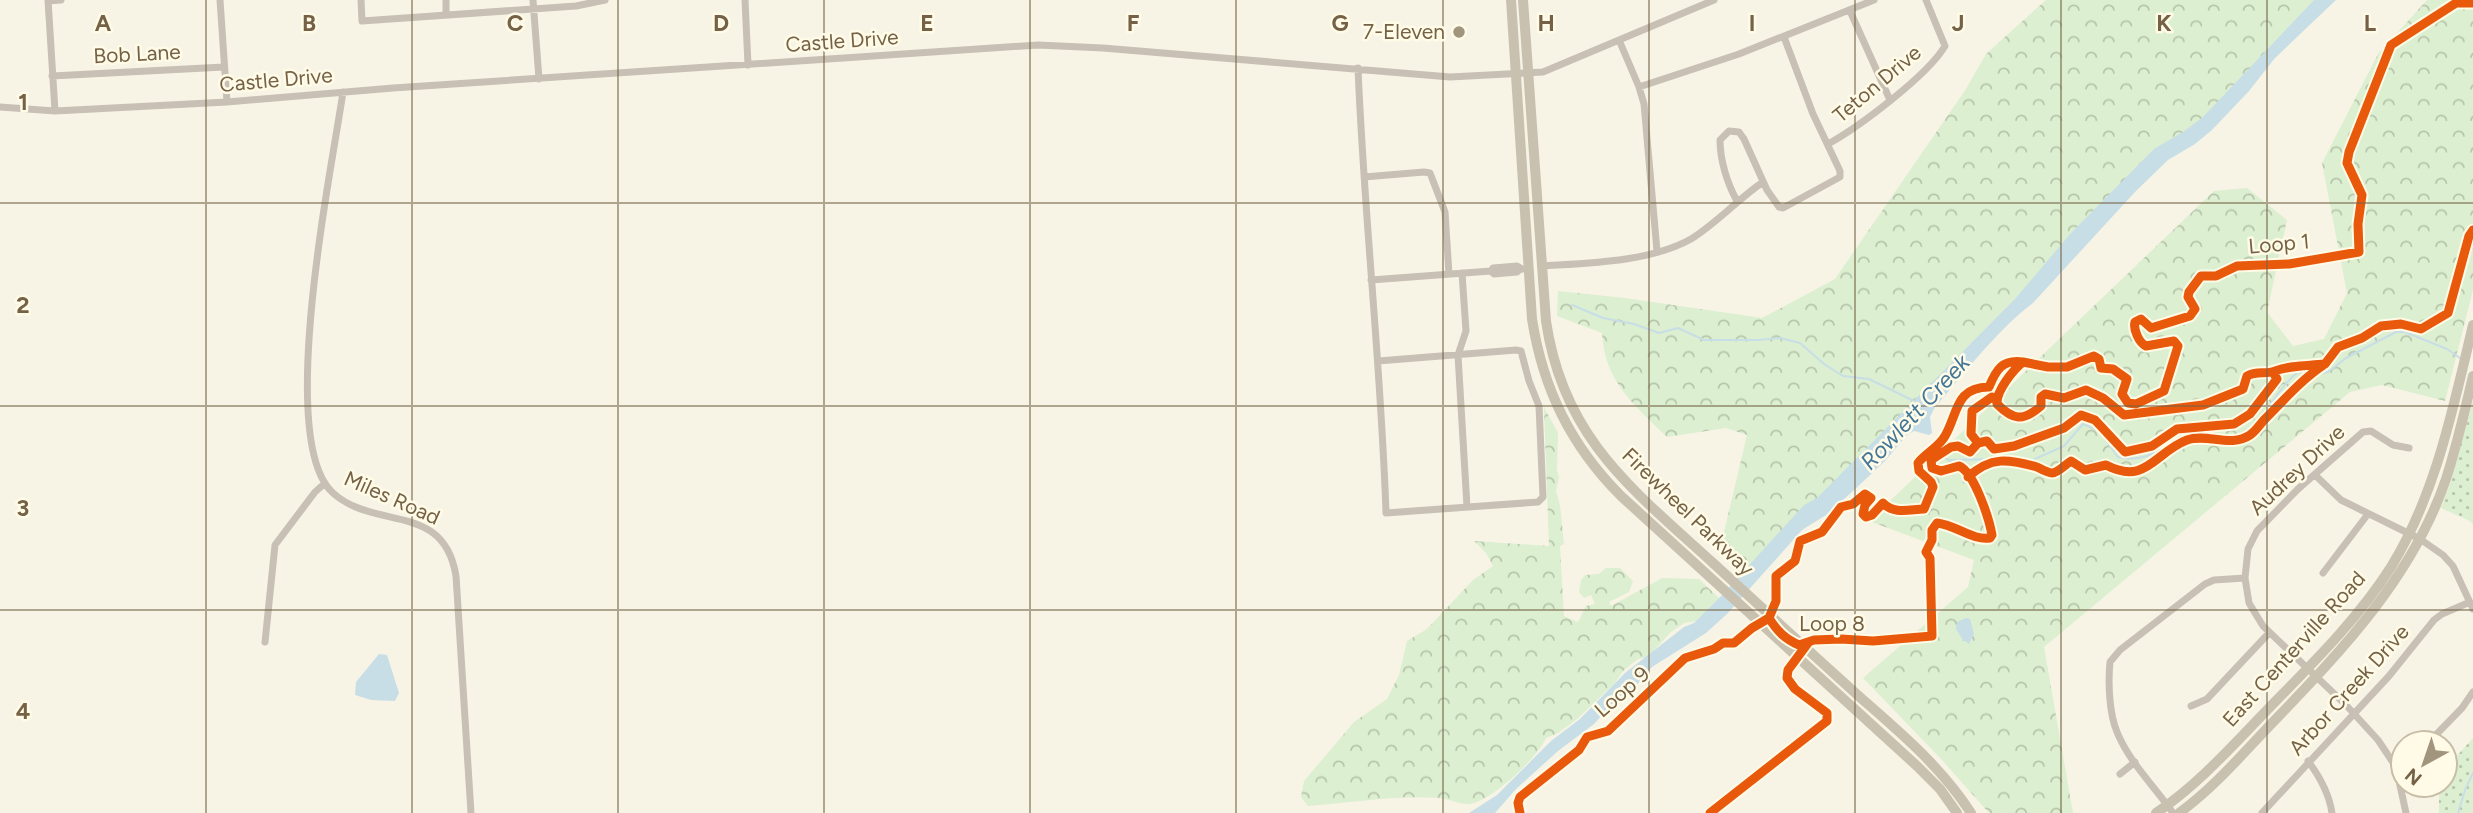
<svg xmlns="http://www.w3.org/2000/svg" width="2473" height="813" font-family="Figtree,sans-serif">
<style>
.forest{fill:url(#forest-crowns)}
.park{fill:url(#park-dots)}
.water{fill:#c8dee7}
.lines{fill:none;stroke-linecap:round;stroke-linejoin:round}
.stream{stroke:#c8dee7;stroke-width:2}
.minor{stroke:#c8c0b4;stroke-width:7}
.major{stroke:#c9c1b0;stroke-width:10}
.cycleway-casing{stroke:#fffbe7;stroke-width:13}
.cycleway{stroke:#e8590c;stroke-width:9}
.grid{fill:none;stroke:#756246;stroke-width:2;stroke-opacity:0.55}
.poi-dot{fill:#a2957e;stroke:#fffbe7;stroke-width:2.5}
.labels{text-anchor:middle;stroke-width:5;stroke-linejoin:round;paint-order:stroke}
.poi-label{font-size:21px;fill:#756246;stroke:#fffbe7;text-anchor:end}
.street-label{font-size:21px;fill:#756246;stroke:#fffbe7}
.water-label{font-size:23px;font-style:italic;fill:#437799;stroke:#fffbe7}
.grid-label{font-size:23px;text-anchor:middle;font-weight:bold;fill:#756246;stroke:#fffbe7;stroke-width:5;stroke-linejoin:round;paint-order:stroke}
</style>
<defs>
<pattern id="forest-crowns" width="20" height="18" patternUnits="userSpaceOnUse" patternTransform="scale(1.75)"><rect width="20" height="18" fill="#dcefd0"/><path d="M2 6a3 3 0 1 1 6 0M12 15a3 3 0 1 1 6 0" fill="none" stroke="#b7c5ab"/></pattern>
<pattern id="park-dots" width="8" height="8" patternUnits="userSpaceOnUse" patternTransform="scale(1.75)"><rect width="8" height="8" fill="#dcefd0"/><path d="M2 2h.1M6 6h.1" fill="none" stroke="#b7c5ab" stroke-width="1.8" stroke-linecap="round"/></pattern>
</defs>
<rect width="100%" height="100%" fill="#f7f4e6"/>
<path class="forest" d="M2046 0H2328L2303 30 2154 163 2040 287 1744 577 1720 549 1747 435 1726 428 1667 437C1635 406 1604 381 1602 333L1557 316 1558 291 1625 298 1762 318 1835 279 1966 89 1986 54Z
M2427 0H2473V290L2445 401 2382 385 2350 392 2044 647 2073 813H1989L1941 759 1863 678 1968 587 1974 560 1869 521 2214 191 2247 188 2287 220 2267 312 2293 346 2324 339 2347 293 2322 163 2378 54Z
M1544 407 1558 433 1557 470 1559 477 1556 491 1560 505 1564 544 1560 546 1564 616 1578 622 1586 606 1595 604 1591 595 1584 598 1579 592 1581 580 1585 575 1599 574 1606 568H1620L1633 581 1629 592 1609 602 1611 606 1662 578 1699 579 1719 598 1697 621 1684 623 1671 632 1648 657 1638 659 1623 671 1614 684 1576 720 1558 733 1546 738C1538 757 1492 801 1470 804 1460 805 1448 798 1438 798 1395 795 1351 803 1308 806L1301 797 1304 781 1354 722 1387 699 1399 675 1407 641 1427 629 1473 580 1493 566 1486 553 1474 541 1549 546Z"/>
<path class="park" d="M2473 399V525L2470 521 2441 508 2451 481Z
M2473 738V813H2439V785H2445V769Z"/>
<path class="water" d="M2314 0H2336L2275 58 2249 91 2212 130 2195 144 2168 160 2135 192 2033 303C1995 332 1966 372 1935 407L1930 417 1932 433 1929 435 1914 431 1907 435 1885 461 1853 491 1826 515 1802 530 1727 614 1706 633 1652 667 1635 687 1619 697 1594 724 1558 751 1516 789 1495 813H1469L1497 795 1551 741 1580 719 1625 673 1684 627 1694 623 1722 595 1804 505 1817 498 2015 299 2071 233 2154 149 2183 132 2203 117Z
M1966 618 1970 619 1974 634 1969 644 1963 640 1956 629 1957 622Z
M379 654 387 655 399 693 395 701 371 700 355 695 356 682Z"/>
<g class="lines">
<path class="stream" d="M1572 305 1603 318 1634 324 1659 333 1678 328 1704 340H1758L1780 338 1800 343 1824 364 1843 376 1869 379 1916 402
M1943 457 1949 460 2000 459 2028 462 2064 446 2083 424 2099 431 2118 457C2155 465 2164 439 2193 434 2211 431 2229 443 2245 432 2268 416 2276 389 2298 372L2317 374 2328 372 2346 358 2396 332H2405L2447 349 2460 358
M2458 813 2465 790 2473 773"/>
<path class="minor" d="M48 0 55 111
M220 0 227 102
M361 0 362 21 576 6 605 0
M533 0 539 79
M745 0 748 65
M48 1 61 0
M1850 11 1890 100
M446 15V0
M1619 40 1639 87 1644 104 1657 251
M1358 68C1364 216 1381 364 1386 513L1538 502 1543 497 1539 406 1529 381 1521 351 1516 350 1378 361
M52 76 224 67
M1639 87 1739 54 1874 0
M343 92C332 168 275 441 333 493 375 531 444 501 456 576L471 813
M0 107 55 111 227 102 393 88 1038 45 1103 48 1450 77 1543 72 1714 0
M1828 144C1859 127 1928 75 1945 46L1926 0
M1364 177 1424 172 1430 173 1445 212 1449 274
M1737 201C1727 183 1720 160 1720 140L1729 131 1739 132 1744 139 1767 190 1779 207 1783 208 1840 177V171L1813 114 1784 37
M1542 266C1588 263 1650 262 1691 239 1717 223 1738 199 1763 182
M1491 271 1493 268 1517 266 1522 269
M1462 273 1466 331 1458 355 1467 507
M1371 280 1491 271 1494 274 1517 272 1520 269
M2315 475 2341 500 2420 539 2443 555 2453 566 2473 609
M2323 573 2368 514
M265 642 275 545 315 492 324 484
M2191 706 2207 699 2269 633
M2428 743 2462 708 2473 692
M2308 761C2320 777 2329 793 2332 813
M2120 774 2135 762
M2173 813C2155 787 2129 762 2117 732 2109 713 2108 682 2110 662L2120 650 2205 584 2214 580 2245 578
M2262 813 2389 676 2434 620 2442 614 2470 602
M2406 813 2396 767 2378 740 2346 705 2263 626 2249 603 2245 578 2248 549 2257 531 2298 489 2363 432 2371 431 2393 445 2409 448"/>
<path class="major" d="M1511 0 1532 319C1543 389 1571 446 1621 496L1917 766 1940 789 1957 813
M1523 0 1546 321C1563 438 1632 489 1713 563 1762 608 1812 654 1862 699 1902 734 1942 768 1971 813
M2156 813C2199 784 2233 745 2269 708 2312 664 2358 619 2391 567 2436 494 2453 408 2473 325
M2179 813C2215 787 2244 752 2275 720 2344 648 2413 576 2446 479 2457 445 2465 410 2473 376"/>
<g class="cycleway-casing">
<path id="cycleway" d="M2473 3H2456L2391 45 2349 152 2347 163 2362 195 2358 224 2359 252 2289 264 2237 266 2216 276H2201L2189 292 2188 297 2195 309 2190 316 2151 328 2141 319 2135 322C2133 329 2139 343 2146 346L2174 341 2178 346 2164 391 2136 404 2128 403 2122 394 2127 379 2113 369 2101 368 2099 359 2094 356 2067 367H2048L2023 362C2013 370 1996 391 1997 404 2013 420 2023 422 2041 406V397L2045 394 2064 398 2086 390 2103 398 2124 415 2203 405 2243 389 2247 376C2257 370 2266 375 2275 371 2293 365 2304 366 2325 364L2338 347 2362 338 2381 326 2401 324 2421 329 2448 313 2469 236 2473 230
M1996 400 1992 397 1972 411 1971 434 1978 443 1970 452 1958 446 1951 447 1931 460 1932 468 1941 471 1959 466C1974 472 1989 518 1992 535L1990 538C1973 541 1956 525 1937 523L1932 530V540L1926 552 1930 558 1932 636 1873 641 1841 639 1814 640 1799 645C1785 639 1777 631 1769 618L1776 601V576L1795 561 1800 541 1822 532 1841 507 1853 504 1865 494 1871 498 1865 505 1863 514 1866 517 1872 515 1883 503C1894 515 1911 509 1924 509L1933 487 1931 482 1919 471 1918 463C1926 453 1939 447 1945 436 1958 414 1955 387 1989 387 1996 370 2002 359 2023 362
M1978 443 1987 441 1994 449 2014 446 2064 428 2081 415 2095 420 2125 452 2152 446 2177 429 2234 424 2250 414 2277 379 2273 372
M1968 477C1991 456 2008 459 2037 467 2041 469 2048 473 2052 473 2058 473 2066 464 2071 461L2085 470 2106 465C2146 486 2155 452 2187 440 2207 433 2231 448 2250 435 2256 431 2260 424 2265 419 2284 400 2302 379 2325 364
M1520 813 1518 803 1520 797 1579 750 1587 737 1608 731 1685 658 1714 649 1723 643H1734L1752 628 1769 618
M1710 813 1827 721V713L1795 689 1787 678 1788 670 1808 643"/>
</g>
<use href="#cycleway" class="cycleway"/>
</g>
<path class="grid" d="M206 0V813M412 0V813M618 0V813M824 0V813M1030 0V813M1236 0V813M1443 0V813M1649 0V813M1855 0V813M2061 0V813M2267 0V813M0 203H2473M0 406H2473M0 610H2473"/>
<circle class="poi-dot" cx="1459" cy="32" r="7"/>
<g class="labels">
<g class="poi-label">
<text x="1445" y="39">7-Eleven</text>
</g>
<g class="street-label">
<text transform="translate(842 41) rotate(-4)" y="7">Castle Drive</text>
<text transform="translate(137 54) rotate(-3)" y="7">Bob Lane</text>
<text transform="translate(276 80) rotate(-5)" y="7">Castle Drive</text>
<text transform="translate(1877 84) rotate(-40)" y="7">Teton Drive</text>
<text transform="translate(2279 244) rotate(-5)" y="7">Loop 1</text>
<text transform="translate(2297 470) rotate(-43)" y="7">Audrey Drive</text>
<text transform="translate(392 498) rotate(24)" y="7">Miles Road</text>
<text transform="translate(1688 512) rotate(44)" y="7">Firewheel Parkway</text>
<text x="1832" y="631">Loop 8</text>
<text transform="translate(2294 649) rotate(-48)" y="7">East Centerville Road</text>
<text transform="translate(2349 690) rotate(-48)" y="7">Arbor Creek Drive</text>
<text transform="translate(1622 692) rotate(-41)" y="7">Loop 9</text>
</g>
<g class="water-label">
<text transform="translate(1915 412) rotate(-47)" y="8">Rowlett Creek</text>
</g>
</g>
<g class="grid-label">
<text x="103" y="31">A</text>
<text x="309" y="31">B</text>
<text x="515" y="31">C</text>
<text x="721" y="31">D</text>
<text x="927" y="31">E</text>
<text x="1133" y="31">F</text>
<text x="1340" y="31">G</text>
<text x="1546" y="31">H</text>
<text x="1752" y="31">I</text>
<text x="1958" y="31">J</text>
<text x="2164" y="31">K</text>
<text x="2370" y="31">L</text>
<text x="23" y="110">1</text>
<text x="23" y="313">2</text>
<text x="23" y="516">3</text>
<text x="23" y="719">4</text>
</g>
<g transform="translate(2424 764) rotate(220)"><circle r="33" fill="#fffbe7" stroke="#c8bea7" stroke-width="2"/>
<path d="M0-5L12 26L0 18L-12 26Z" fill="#a2957e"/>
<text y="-10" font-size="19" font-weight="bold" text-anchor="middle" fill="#756246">N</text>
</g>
</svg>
